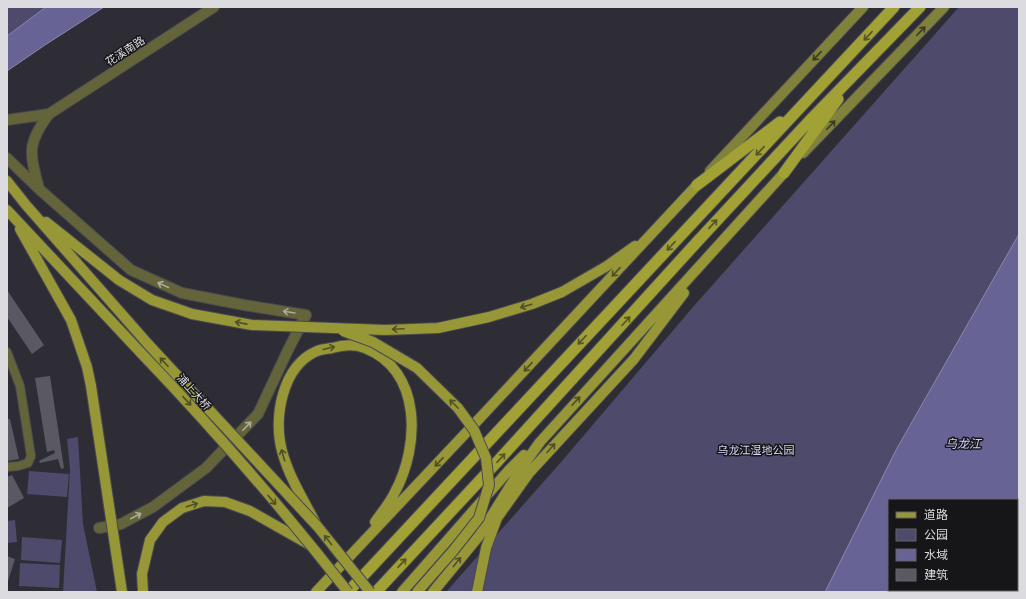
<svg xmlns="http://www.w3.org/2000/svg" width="1026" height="599" font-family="Arial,'Noto Sans SC',sans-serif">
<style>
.green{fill:#4d4a6b}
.water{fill:#686395;stroke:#8a87ac;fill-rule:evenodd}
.building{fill:#5a5961}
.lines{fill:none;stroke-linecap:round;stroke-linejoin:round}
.minor-casing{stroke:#4a4950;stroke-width:10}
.tertiary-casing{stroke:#4a4950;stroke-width:12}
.secondary-casing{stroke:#4a4950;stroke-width:12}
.primary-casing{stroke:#4a4950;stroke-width:12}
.trunk-casing{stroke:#4a4950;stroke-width:13}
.minor{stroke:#636439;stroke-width:8}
.tertiary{stroke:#636439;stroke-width:10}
.secondary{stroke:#80813a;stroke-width:10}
.primary{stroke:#979738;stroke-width:10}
.trunk{stroke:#a1a136;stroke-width:11}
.primary-bridge-casing{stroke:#4a4950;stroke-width:12;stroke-linecap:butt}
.primary-bridge{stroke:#979738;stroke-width:10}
.oneway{stroke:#3b3b25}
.oneway2{stroke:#555526}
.oneway3{stroke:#505027}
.oneway4{stroke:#abab9d}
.labels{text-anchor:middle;stroke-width:3;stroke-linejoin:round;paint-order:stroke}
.street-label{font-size:11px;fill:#dbdbe0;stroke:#161619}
.park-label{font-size:11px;fill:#d7d5f5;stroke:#161619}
.water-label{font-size:12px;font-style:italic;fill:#cfccfb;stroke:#161619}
</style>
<rect width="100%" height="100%" fill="#2e2d35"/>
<path class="green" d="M7 7H46L7 36Z
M959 7H1019V269L894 491 842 592H446L562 461 693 307Z
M78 437 83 524 97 592H63L70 469 67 439Z
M29 471 69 474 67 497 27 494Z
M15 520 17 542 7 543V521Z
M22 537 62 540 60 563 21 560Z
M20 563 60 565 59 588 19 586Z"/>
<path class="water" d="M46 7H104L45 45 7 71V36Z
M1019 234V592H825L896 450ZM889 500H1017V590H889Z"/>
<path class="building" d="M7 290 44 345 32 354 7 317Z
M50 376 64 468 61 469 58 459 40 463 39 461 55 453 54 450 47 452 35 378Z
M7 419H10L19 459 7 461Z
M12 475 24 498 7 508V477Z
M7 556 15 559 8 581H7Z"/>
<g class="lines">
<g class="minor-casing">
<path id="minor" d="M7 352 20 386 31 456 28 463 18 466 7 467"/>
</g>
<g class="tertiary-casing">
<path id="tertiary" d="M7 120 49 114 214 7
M7 158 39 189 131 270 182 293 244 305 306 315 288 350 258 414 206 468 153 507 121 524 99 528
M39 189C30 153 26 145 49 114"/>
</g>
<g class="secondary-casing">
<path id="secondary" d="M803 153 944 7
M710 171 863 7"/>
</g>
<g class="primary-casing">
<path id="primary" d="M7 181 26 205 148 344
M7 210 141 353
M46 222 119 280 152 300 192 314
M20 229 71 320 87 367 91 386
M562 292 607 266 635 246
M315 522C303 499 289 477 282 451 273 418 282 366 317 351 322 349 327 349 332 348 342 345 355 344 365 348 422 371 420 445 395 492 390 503 382 512 375 522
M143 592 142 574 150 540 163 522 182 508 204 501 225 502 250 511 310 545
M316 592 479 419 697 185
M402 592 509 470 524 455
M433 592 479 536 522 467 540 442 784 173
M477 592 486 548 497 518 529 473 634 359 684 293"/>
</g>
<g class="trunk-casing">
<path id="trunk" d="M784 173 838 99
M697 185 780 122
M348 592 894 7
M376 592 497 462 696 243 813 117 920 7"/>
</g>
<use href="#minor" class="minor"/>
<use href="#tertiary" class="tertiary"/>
<use href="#secondary" class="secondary"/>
<use href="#primary" class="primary"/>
<use href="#trunk" class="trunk"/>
<g class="primary-bridge-casing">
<path id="primary-bridge" d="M192 314 252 325 385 330 438 328 489 317 532 304 562 292
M343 331 373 342 417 368 458 408 474 430 486 458 489 485 479 518 453 551 417 592
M148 344 318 527 370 592
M141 353C214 429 283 509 348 592
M91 386 122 592"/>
</g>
<use href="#primary-bridge" class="primary-bridge"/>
</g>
<defs><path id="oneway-shaft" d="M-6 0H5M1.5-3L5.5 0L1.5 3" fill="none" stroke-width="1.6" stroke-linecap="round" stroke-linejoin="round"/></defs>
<g class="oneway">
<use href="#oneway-shaft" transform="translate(921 31) rotate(-46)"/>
<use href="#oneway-shaft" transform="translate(817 56) rotate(133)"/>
<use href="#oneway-shaft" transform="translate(831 125) rotate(-46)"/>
</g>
<g class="oneway2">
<use href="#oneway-shaft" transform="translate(868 36) rotate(133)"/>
<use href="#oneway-shaft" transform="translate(760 151) rotate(133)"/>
<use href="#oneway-shaft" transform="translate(713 224) rotate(-47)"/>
<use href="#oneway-shaft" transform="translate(671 246) rotate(133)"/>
<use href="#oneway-shaft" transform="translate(626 321) rotate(-48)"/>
<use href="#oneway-shaft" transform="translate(582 340) rotate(133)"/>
<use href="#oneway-shaft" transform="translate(501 458) rotate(-47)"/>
<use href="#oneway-shaft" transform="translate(402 563) rotate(-47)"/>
</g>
<g class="oneway3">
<use href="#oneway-shaft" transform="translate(616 272) rotate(133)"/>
<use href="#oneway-shaft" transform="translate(526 306) rotate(164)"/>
<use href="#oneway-shaft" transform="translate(241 323) rotate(-169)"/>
<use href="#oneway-shaft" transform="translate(398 329) rotate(177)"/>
<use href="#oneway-shaft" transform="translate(329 348) rotate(-14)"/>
<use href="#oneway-shaft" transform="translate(164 362) rotate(-133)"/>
<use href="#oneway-shaft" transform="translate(528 367) rotate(133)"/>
<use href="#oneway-shaft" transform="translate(187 401) rotate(47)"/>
<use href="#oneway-shaft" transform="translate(576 401) rotate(-47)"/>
<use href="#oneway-shaft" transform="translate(454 404) rotate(-135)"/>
<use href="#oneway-shaft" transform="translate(551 448) rotate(-48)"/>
<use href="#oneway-shaft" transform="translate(283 455) rotate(-106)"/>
<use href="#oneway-shaft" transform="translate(439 462) rotate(133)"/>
<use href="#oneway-shaft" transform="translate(272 500) rotate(49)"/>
<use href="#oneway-shaft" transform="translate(192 505) rotate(-17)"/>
<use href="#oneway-shaft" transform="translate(328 540) rotate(-128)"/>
<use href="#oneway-shaft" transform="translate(457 562) rotate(-51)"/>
</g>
<g class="oneway4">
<use href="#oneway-shaft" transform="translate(163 285) rotate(-155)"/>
<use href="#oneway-shaft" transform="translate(289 312) rotate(-171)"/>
<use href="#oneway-shaft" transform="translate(247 426) rotate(-46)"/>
<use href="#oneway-shaft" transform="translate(136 516) rotate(-28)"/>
</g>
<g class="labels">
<g class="street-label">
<text transform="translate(125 51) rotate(-33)" y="4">花溪南路</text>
<text transform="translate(194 392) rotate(48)" y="4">浦上大桥</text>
</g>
<g class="park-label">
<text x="756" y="454">乌龙江湿地公园</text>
</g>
<g class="water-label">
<text x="963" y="448">乌龙江</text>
</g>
</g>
<rect width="1026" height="599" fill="none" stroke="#dbdbe0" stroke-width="16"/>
<rect x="888" y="499" width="130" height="92" fill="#161619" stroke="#656569"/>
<rect x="896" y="512" width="20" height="6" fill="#979738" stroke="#656569"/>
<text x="924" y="519" font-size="12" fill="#dbdbe0">道路</text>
<rect x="896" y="529" width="20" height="12" fill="#4d4a6b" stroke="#656569"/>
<text x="924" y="539" font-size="12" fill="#dbdbe0">公园</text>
<rect x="896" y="549" width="20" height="12" fill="#686395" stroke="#656569"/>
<text x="924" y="559" font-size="12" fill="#dbdbe0">水域</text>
<rect x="896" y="569" width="20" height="12" fill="#5a5961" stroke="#656569"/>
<text x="924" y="579" font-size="12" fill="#dbdbe0">建筑</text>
</svg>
